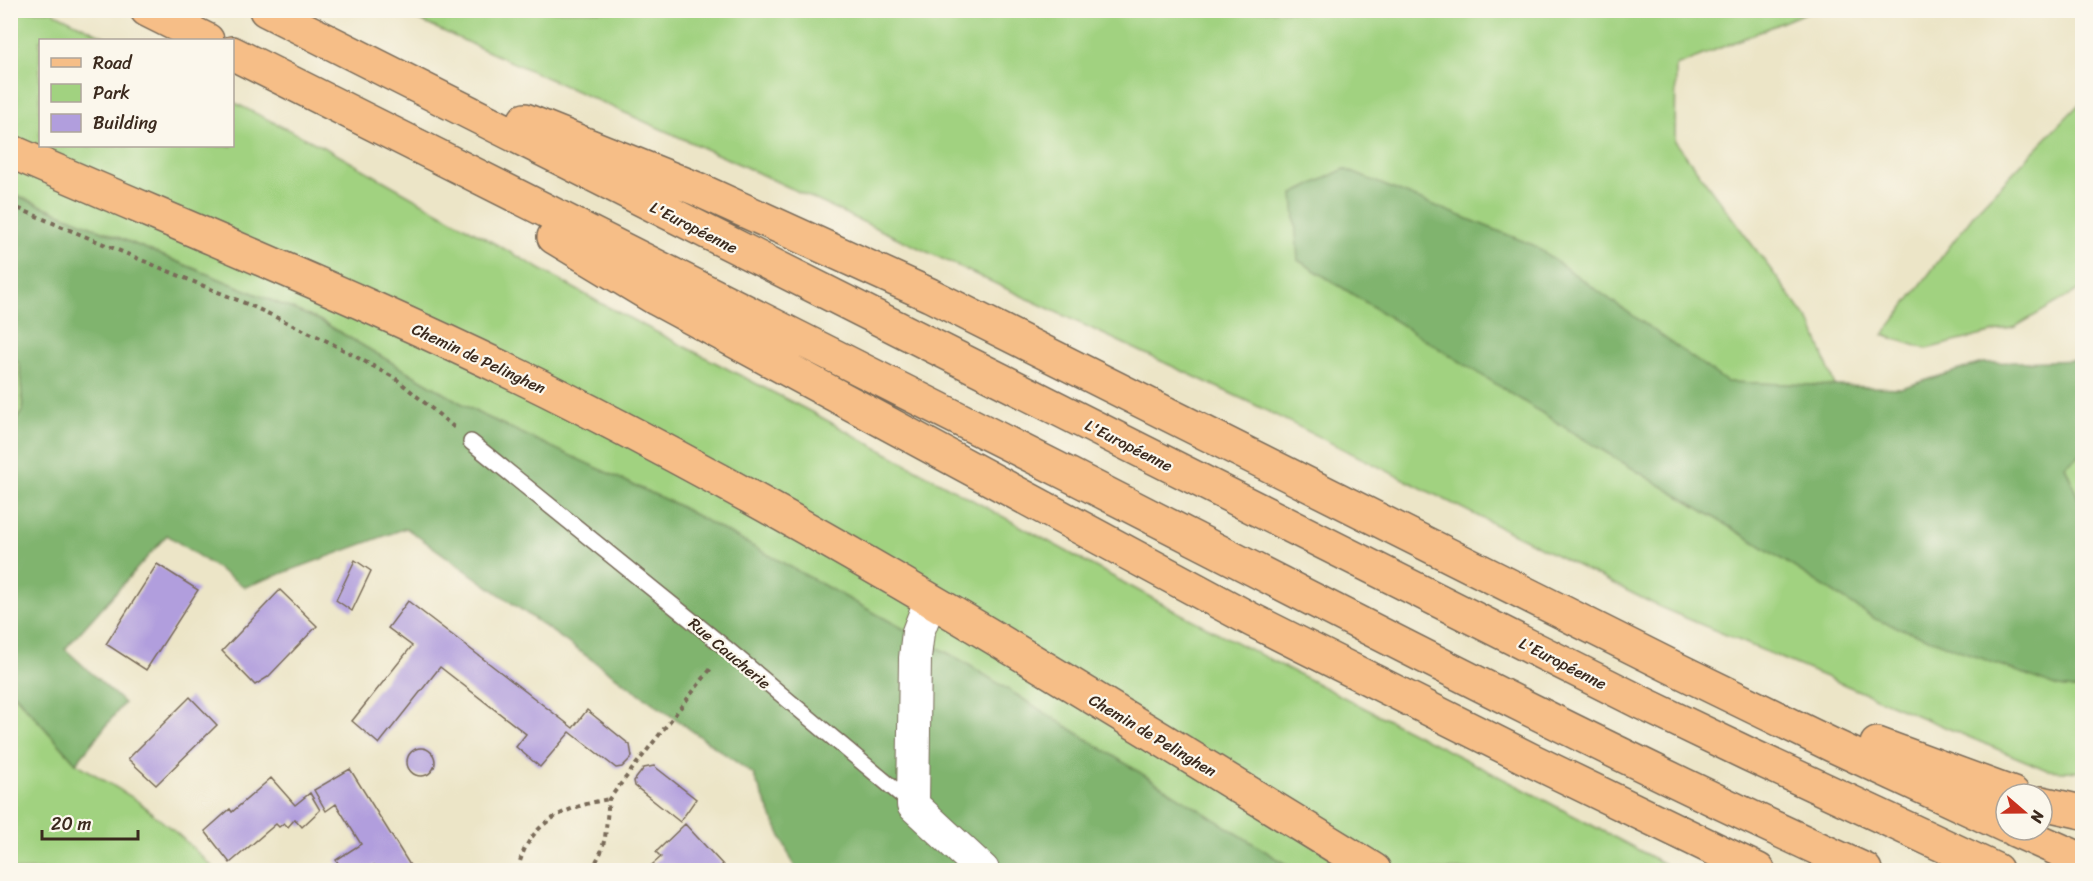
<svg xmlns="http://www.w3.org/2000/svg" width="2093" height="881" font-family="Sriracha,sans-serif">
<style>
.green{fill:#a1d280;stroke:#6e7e4f;stroke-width:1.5}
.forest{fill:#80b46e;stroke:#5e6f46;stroke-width:1.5}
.building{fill:#b19edd}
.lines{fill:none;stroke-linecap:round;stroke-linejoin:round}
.service-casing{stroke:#796b59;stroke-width:18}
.minor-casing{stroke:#796b59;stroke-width:34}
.primary-casing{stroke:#796b59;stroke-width:36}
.motorway-casing{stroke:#796b59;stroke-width:36}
.path{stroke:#796b59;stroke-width:4;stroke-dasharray:4.5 4.5;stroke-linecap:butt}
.service{stroke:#fff;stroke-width:15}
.minor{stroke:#fff;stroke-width:32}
.primary{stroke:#f6be87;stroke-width:33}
.motorway{stroke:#f6be87;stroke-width:33}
.labels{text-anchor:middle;stroke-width:4.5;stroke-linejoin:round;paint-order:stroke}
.street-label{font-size:16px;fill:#3b2a1e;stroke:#fbf7ec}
</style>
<rect width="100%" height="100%" fill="#fbf7ec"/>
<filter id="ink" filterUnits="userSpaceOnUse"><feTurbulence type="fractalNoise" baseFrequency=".0167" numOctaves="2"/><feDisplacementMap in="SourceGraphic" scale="12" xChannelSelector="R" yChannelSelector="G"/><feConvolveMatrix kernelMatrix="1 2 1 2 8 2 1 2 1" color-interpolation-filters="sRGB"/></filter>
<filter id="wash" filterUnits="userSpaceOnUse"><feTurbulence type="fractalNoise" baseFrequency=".008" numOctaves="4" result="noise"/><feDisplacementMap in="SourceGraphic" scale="24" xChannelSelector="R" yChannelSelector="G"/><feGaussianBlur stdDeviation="1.35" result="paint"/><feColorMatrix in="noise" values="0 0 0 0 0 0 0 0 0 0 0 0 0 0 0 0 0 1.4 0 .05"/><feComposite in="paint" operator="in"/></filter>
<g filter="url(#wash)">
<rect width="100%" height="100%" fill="#ece5c7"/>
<path class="green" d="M10 11H51L111 40H40V146H232L233 102 329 150 602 304 817 415 1183 615 1531 793 1676 870H1295L964 662 677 505 478 413 319 320 11 193Z
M398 11H1810L1676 66 1675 141 1812 325 1835 386 1726 382 1533 245 1569 430 1753 541 2059 687 2082 690V772L2047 770 1662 608 1251 403 739 164Z
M2082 101V288L2015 327 1926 349 1883 335 1977 210Z
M11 356 20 364 23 410 11 430Z
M2082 453V508L2065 466Z
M10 690 76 763 135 799 180 836 216 870H11Z"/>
<path class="forest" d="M1344 169 1533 245 1727 382 1901 388 1982 363 2082 360V453L2065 466 2082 508V690L2059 687 1875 619 1753 541 1569 430 1298 260 1293 194Z
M10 193 319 320 478 413 677 505 964 662 1295 870H796L753 774 406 528 245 587 167 535 65 649 124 703 76 763 11 690 10 430 23 410 20 364 11 356Z"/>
<g id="blocks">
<path class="building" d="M355 560 371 571 352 611 336 600Z
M157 564 198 590 146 670 106 644Z
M280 590 317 626 268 677 255 685 222 651Z
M408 601 573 728 587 710 630 745 632 757 622 767 616 768 570 732 540 767 516 747 526 734 440 667 379 744 352 721 412 646 388 628Z
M190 697 217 725 156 785 128 759Z
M407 762a14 14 0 1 1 28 0a14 14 0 1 1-28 0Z
M654 766 696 799 680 822 635 786 634 781 644 768Z
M350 769 413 870H377L374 865 366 870H343L336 860 361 844 336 804 326 811 314 790Z
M271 778 295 805 310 793 320 810 302 827 295 819 288 827 284 823 279 827 276 824 230 863 205 831 230 809 232 812Z
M685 824 723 865 717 870H646L661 857 656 852Z"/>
</g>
</g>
<g filter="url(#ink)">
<use href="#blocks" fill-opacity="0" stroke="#796b59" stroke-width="1.5"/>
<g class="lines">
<g class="service-casing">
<path id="service" d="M471 442 727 649 912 804"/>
</g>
<g class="minor-casing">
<path id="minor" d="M930 601 918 632 915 658 913 805 983 870"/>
</g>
<g class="primary-casing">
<path id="primary" d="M10 151C205 236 402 315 591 412 860 550 1117 712 1374 870"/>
</g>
<g class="motorway-casing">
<path id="motorway" d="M147 10 207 40
M266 10 1640 702 1748 754 1996 870
M232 53C511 193 791 332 1068 474 1332 609 1595 747 1865 870
M525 120 697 189 930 295 1670 666 1832 745 2006 826
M554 237 657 299 1252 620 1533 761 1758 870
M1877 744 2013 794
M2042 803 2082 812
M2015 830 2082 860"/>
</g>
<path class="path" d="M10 205 254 307 327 341 395 378 455 428
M518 870C527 822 566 807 609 799
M592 870 601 852 605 838 609 799 713 666"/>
<use href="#service" class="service"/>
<use href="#minor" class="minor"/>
<use href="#primary" class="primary"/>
<use href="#motorway" class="motorway"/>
</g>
</g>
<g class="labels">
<g class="street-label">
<text transform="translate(694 227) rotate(27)" y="6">L'Européenne</text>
<text transform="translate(479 358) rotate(25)" y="6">Chemin de Pelinghen</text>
<text transform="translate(1129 445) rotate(27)" y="6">L'Européenne</text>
<text transform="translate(730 653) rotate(40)" y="6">Rue Caucherie</text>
<text transform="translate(1563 663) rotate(27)" y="6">L'Européenne</text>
<text transform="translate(1153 735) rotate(31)" y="6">Chemin de Pelinghen</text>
</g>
</g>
<rect width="2093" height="881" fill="none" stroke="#fbf7ec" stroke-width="36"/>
<rect x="39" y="39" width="195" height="108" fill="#fbf7ec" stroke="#aea59a" stroke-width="1.5"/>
<rect x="51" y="58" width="30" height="9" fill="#f6be87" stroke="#aea59a" stroke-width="1.5"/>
<text x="93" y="69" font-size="18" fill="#3b2a1e">Road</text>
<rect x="51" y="84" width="30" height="18" fill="#a1d280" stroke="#aea59a" stroke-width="1.5"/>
<text x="93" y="99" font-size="18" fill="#3b2a1e">Park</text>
<rect x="51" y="114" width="30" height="18" fill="#b19edd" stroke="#aea59a" stroke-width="1.5"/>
<text x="93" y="129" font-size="18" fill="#3b2a1e">Building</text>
<g transform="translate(2024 812) rotate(110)"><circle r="28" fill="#fbf7ec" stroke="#aea59a" stroke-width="1.5"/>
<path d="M0-4.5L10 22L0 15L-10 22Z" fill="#c8321e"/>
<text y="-9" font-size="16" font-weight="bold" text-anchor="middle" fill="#3b2a1e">N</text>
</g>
<path d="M42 830v9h96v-9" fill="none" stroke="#3b2a1e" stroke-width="3"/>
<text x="51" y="830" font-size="18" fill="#3b2a1e" stroke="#fbf7ec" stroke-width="4.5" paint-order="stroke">20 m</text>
</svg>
